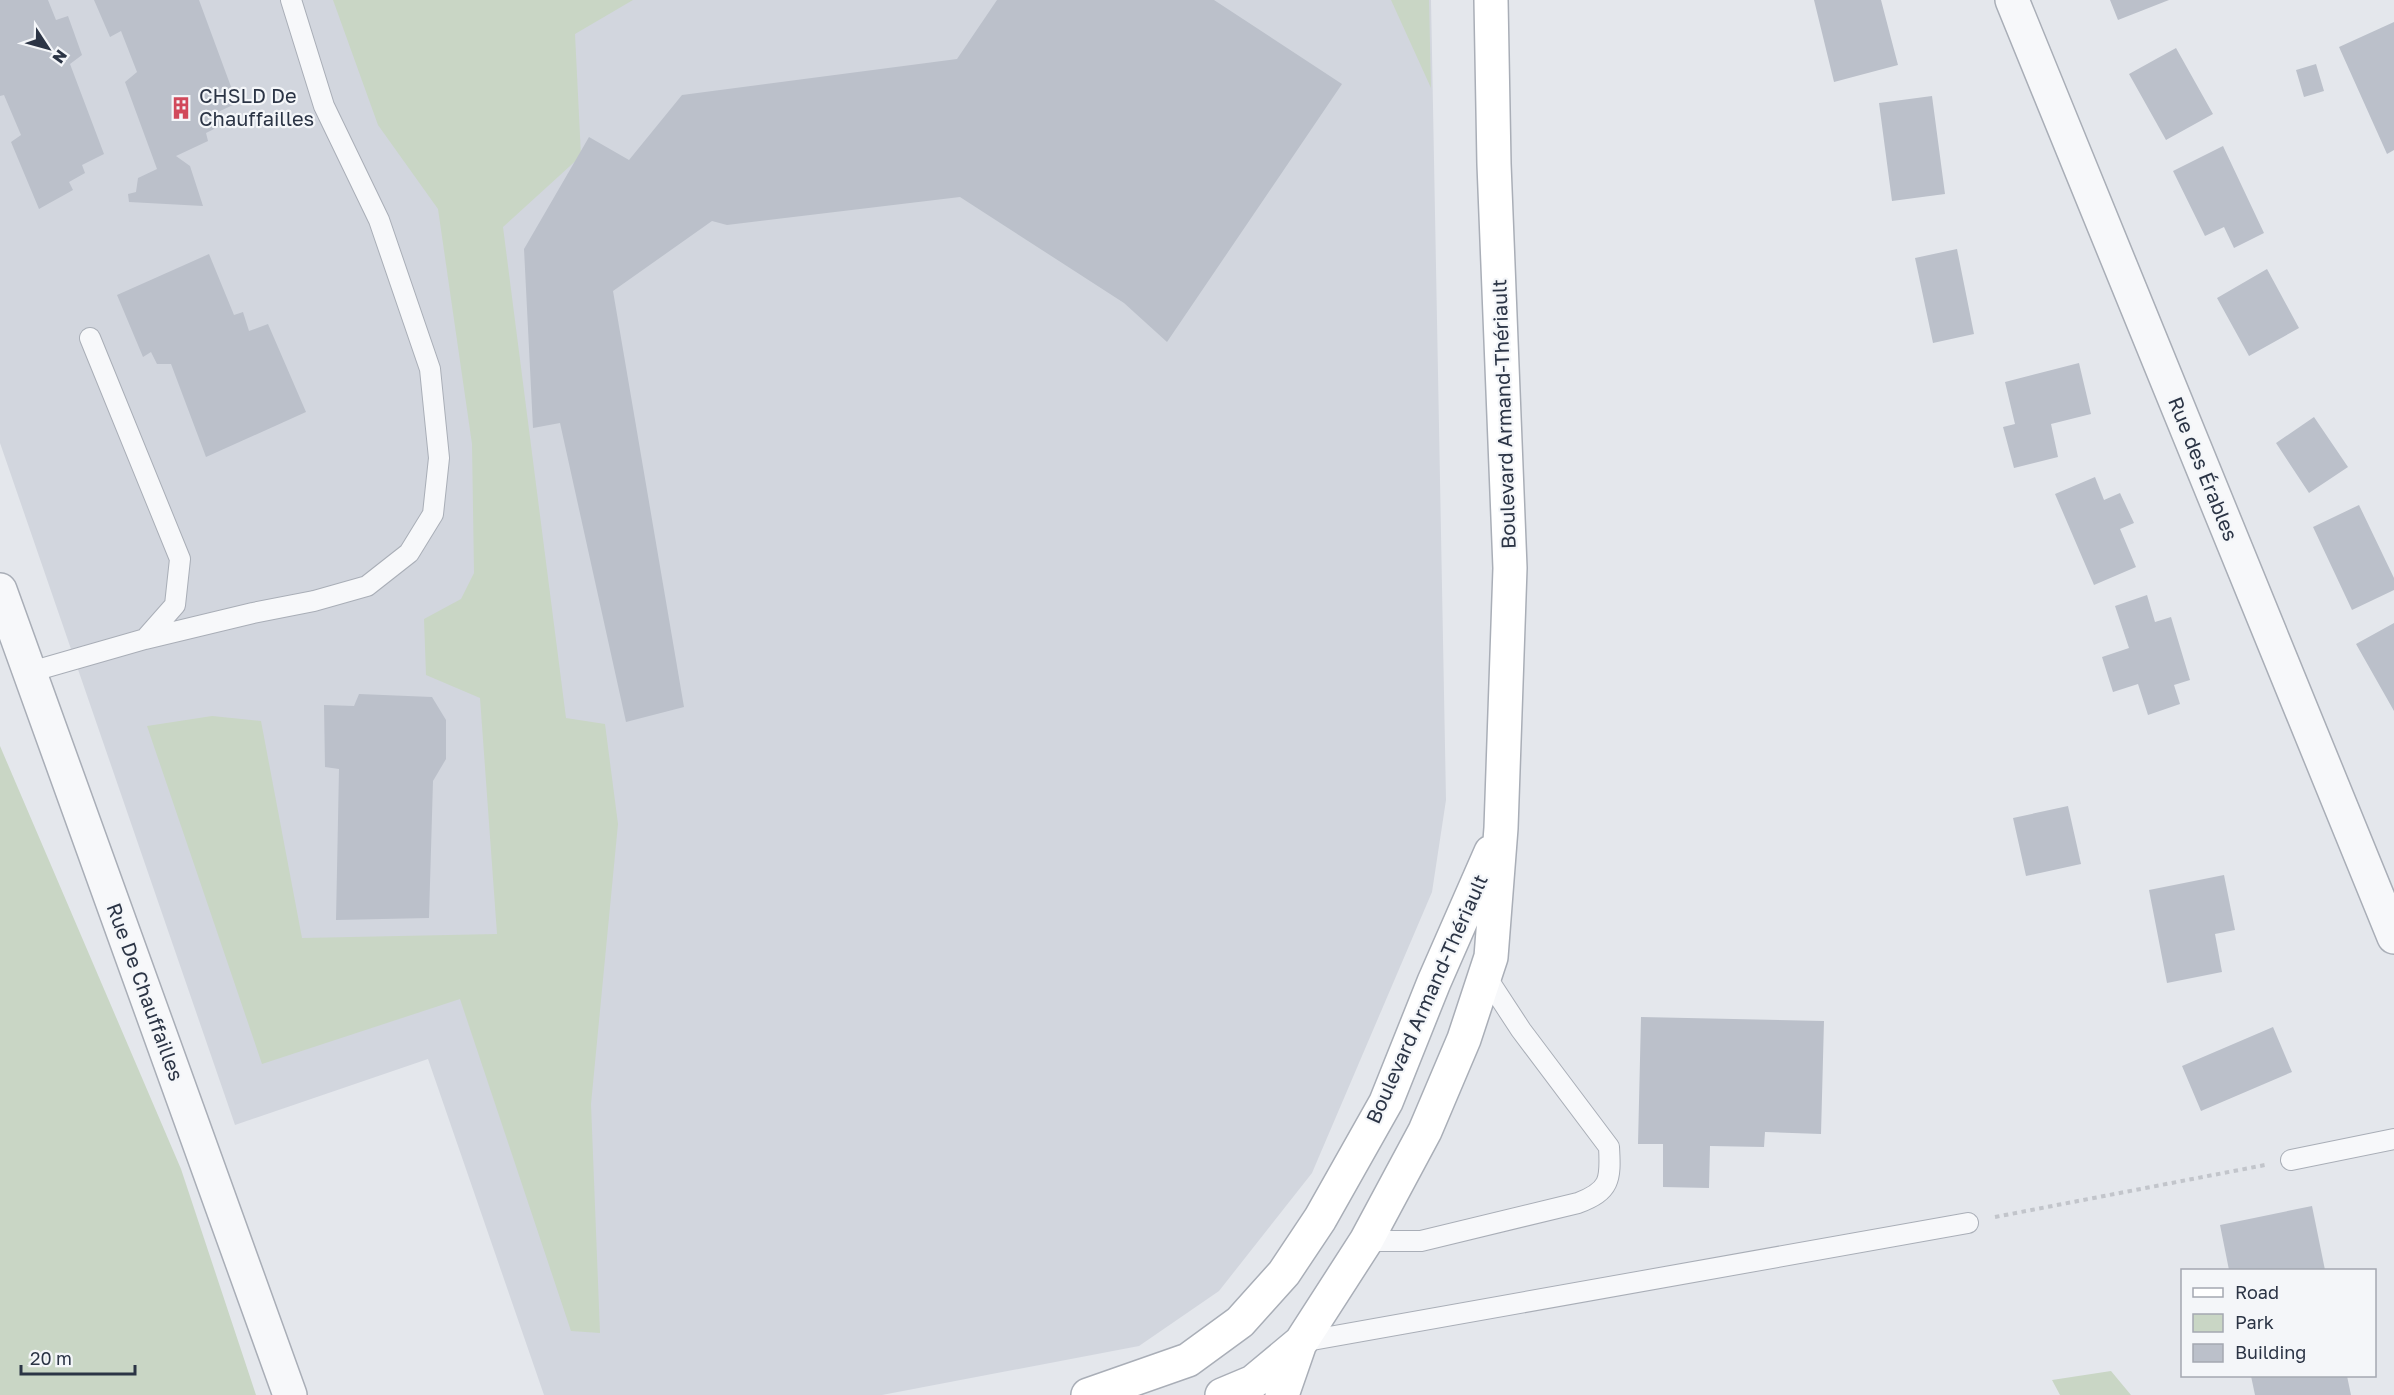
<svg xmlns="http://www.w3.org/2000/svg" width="2394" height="1395" font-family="'Golos Text',sans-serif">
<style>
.built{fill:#d2d6de}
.green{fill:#c9d6c5}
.building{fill:#bbc0ca}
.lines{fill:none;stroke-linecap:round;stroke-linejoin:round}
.lane-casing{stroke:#a9aeb7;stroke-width:22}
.street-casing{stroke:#a9aeb7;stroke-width:36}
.secondary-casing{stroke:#a9aeb7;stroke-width:36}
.path{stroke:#c2c5cb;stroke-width:4;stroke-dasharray:4.5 4.5;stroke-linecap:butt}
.lane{stroke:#f7f8fa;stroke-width:20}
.street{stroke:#f7f8fa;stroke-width:33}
.secondary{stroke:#fff;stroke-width:33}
.labels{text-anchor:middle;stroke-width:4.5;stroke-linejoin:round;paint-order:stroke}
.poi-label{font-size:20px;fill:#2b3445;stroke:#f4f6f9;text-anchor:start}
.street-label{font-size:20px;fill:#2b3445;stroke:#f4f6f9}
</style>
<rect width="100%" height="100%" fill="#e4e7ec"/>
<path class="built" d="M0 0H1431L1446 800 1432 892 1312 1173 1219 1291 1139 1346 882 1395H544L428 1059 235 1125 0 443Z"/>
<path class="green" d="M333 0H633L575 34 581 156 503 227 566 718 605 724 618 824 591 1104 600 1333 571 1331 460 999 262 1064 147 726 212 716 261 721 302 938 497 934 480 698 426 675 424 619 461 599 474 573 472 444 438 209 378 125Z
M1391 0H1429L1431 88Z
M0 746 181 1169 256 1395H0Z
M2111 1371 2131 1395H2060L2052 1380Z"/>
<path class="building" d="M0 0H48L56 20 68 16 82 55 70 64 104 154 82 165 85 173 69 182 73 190 39 209 11 142 21 135 4 95 0 96Z
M94 0H199L237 103 216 113 220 126 206 133 208 141 176 156 190 166 203 206 129 202 128 194 136 192 138 178 157 169 125 82 137 72 121 31 110 37Z
M997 0H1214L1342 84 1167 342 1124 303 960 197 727 225 712 221 613 291 684 707 626 722 560 423 533 428 524 249 589 137 629 160 682 95 957 59Z
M1814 0H1881L1898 65 1834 82Z
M2110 0H2169L2118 20Z
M2394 22V150L2387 154 2339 47Z
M2176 48 2213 114 2166 140 2129 74Z
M2316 64 2324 91 2304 97 2296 70Z
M1932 96 1945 194 1892 201 1879 103Z
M2223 146 2264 233 2234 248 2224 227 2205 236 2173 171Z
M1957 249 1974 334 1933 343 1915 258Z
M209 254 234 315 243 312 249 331 268 324 306 412 206 457 171 364H157L151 352 143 357 117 295Z
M2267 269 2299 328 2249 356 2217 298Z
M2079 363 2091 414 2051 424 2058 457 2014 468 2003 427 2015 424 2005 382Z
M2314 417 2348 467 2309 493 2276 443Z
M2095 477 2104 500 2120 493 2134 523 2120 529 2136 567 2094 585 2055 494Z
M2359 505 2394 578V590L2352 610 2313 527Z
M2147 595 2155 622 2171 617 2190 680 2174 685 2180 704 2148 715 2138 684 2113 692 2102 657 2129 648 2115 606Z
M2394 623V711L2356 644Z
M359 694 432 697 446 720V759L433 781 429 918 336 920 339 769 325 767 324 705 354 706Z
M2068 806 2081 864 2026 876 2013 818Z
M2224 875 2235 930 2215 934 2222 972 2167 983 2149 890Z
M1641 1017 1824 1021 1821 1134 1765 1132 1764 1147 1710 1146 1709 1188 1663 1187V1144H1638Z
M2273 1027 2292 1072 2201 1111 2182 1066Z
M2312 1206 2325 1270H2229L2220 1225Z
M2251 1376H2347L2351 1395H2255Z"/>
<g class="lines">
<g class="lane-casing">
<path id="lane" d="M90 338 180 559 175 605 145 639
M30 672 145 639 253 613 314 601 367 586 409 553 433 514 439 458 430 369 379 220 324 106 291 0
M2291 1160 2394 1139
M1366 1241H1421L1578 1203C1610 1191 1611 1180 1609 1147L1521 1030 1485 975
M1301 1342 1968 1223"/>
</g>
<g class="street-casing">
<path id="street" d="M2012 0 2394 937
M0 590 290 1395"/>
</g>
<g class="secondary-casing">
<path id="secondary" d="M1088 1395 1188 1360 1240 1322 1284 1273 1320 1219 1386 1102 1434 982 1491 852
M1222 1395 1253 1382 1301 1342 1366 1241 1425 1131 1464 1039 1491 957 1501 828 1510 568 1494 164 1491 0
M1282 1395 1300 1343"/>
</g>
<path class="path" d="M1995 1217 2265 1165"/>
<use href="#lane" class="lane"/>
<use href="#street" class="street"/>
<use href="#secondary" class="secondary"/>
</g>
<defs>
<g id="building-bare" transform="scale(1.8)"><path d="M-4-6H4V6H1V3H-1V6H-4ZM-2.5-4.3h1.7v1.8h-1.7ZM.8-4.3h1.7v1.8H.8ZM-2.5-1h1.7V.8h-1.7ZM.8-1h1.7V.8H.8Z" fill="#d1495b" stroke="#f4f6f9" stroke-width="2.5" paint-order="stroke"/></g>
</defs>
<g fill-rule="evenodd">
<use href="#building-bare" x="181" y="108"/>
</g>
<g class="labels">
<g class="poi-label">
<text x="199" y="103">CHSLD De<tspan x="199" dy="23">Chauffailles</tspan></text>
</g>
<g class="street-label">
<text transform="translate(1504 414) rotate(-92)" y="7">Boulevard Armand-Thériault</text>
<text transform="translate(2203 469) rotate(68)" y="7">Rue des Érables</text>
<text transform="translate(145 992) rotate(70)" y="7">Rue De Chauffailles</text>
<text transform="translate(1427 999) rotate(-66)" y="7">Boulevard Armand-Thériault</text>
</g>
</g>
<rect x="2181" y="1269" width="195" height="108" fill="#f4f6f9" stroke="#a4a8b1" stroke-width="1.5"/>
<rect x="2193" y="1288" width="30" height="9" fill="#ffffff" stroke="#a4a8b1" stroke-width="1.5"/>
<text x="2235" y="1299" font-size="18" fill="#2b3445">Road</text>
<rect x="2193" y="1314" width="30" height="18" fill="#c9d6c5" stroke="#a4a8b1" stroke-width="1.5"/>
<text x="2235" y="1329" font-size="18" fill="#2b3445">Park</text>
<rect x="2193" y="1344" width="30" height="18" fill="#bbc0ca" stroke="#a4a8b1" stroke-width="1.5"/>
<text x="2235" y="1359" font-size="18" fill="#2b3445">Building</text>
<g transform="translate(48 48) rotate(126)" stroke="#f4f6f9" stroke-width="4.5" paint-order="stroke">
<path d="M0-4.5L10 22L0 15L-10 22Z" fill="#2b3445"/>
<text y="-9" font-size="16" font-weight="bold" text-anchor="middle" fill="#2b3445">N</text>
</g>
<path d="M21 1365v9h114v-9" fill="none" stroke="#2b3445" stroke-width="3"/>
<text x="30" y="1365" font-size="18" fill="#2b3445" stroke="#f4f6f9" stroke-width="4.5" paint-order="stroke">20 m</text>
</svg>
